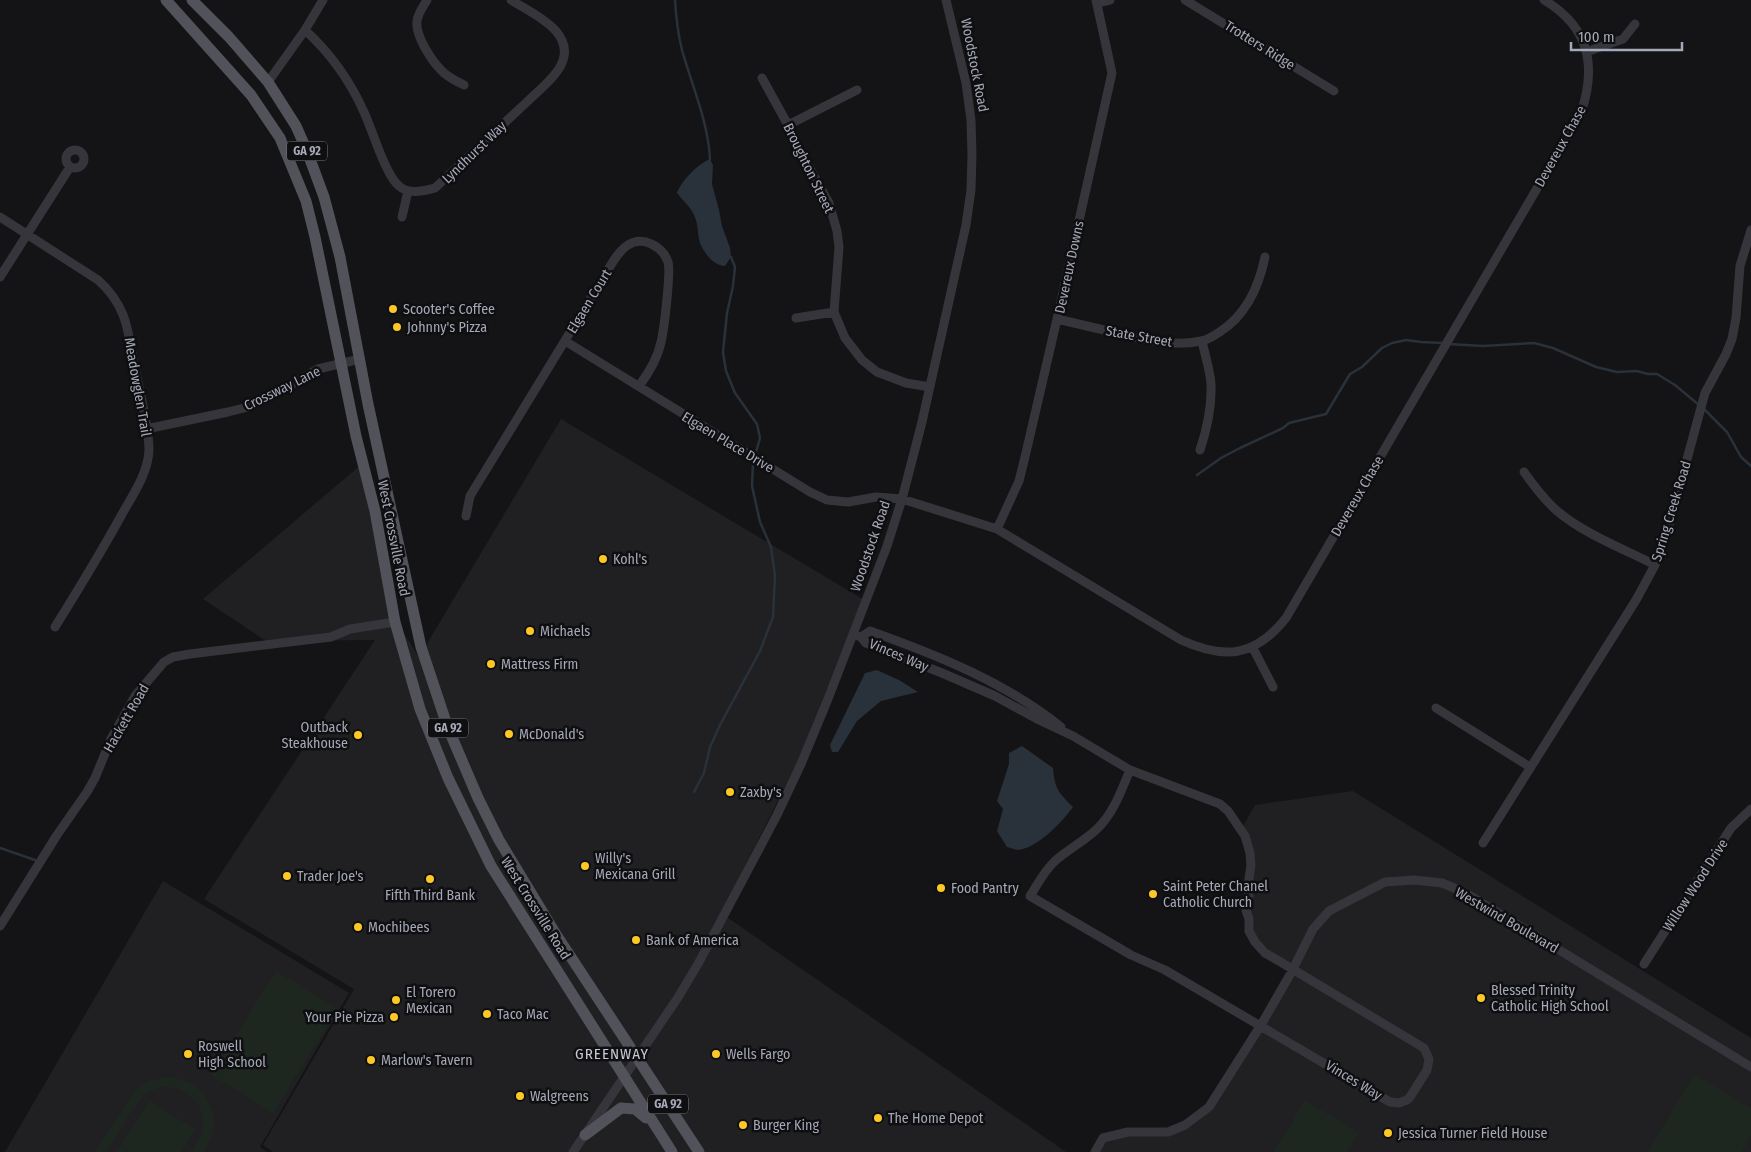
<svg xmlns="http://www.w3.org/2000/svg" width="1751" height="1152" font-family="'Fira Sans Condensed',sans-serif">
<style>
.built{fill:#202023}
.green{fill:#1e2620}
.water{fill:#29313a}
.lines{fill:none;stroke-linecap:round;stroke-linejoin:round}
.stream{stroke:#29313a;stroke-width:2.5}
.minor{stroke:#35353b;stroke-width:9}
.major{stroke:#51525a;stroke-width:11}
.poi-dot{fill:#fbc826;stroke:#0f0f11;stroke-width:2}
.labels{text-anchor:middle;stroke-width:5;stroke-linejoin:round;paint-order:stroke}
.shield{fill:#0f0f11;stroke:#787b85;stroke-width:1}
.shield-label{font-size:12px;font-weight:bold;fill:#a5a9b7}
.street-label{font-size:14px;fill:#a5a9b7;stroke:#0f0f11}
.poi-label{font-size:14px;fill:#a5a9b7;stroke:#0f0f11;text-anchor:start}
.neighbourhood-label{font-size:15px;letter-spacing:1px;fill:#c6c8d3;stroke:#0f0f11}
</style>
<rect width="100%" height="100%" fill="#141416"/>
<path class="built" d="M561 419 866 601 829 700 721 913 1066 1152H273L263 1145 354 989 204 899 375 640 266 641 203 599 363 463 392 615 419 657Z
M1353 791 1751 1038V1152H1095L1103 1138 1168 1132 1209 1107 1292 971 1279 961 1249 931V851L1241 830 1255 805Z
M163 881 349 993 260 1147 267 1152H5Z"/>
<path class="green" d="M276 971 338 1009 273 1113 211 1075Z
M1694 1074 1751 1108V1136L1742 1152H1648Z
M167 1077C208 1080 226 1117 204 1152H192C196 1144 202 1137 203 1128 207 1098 174 1077 149 1092 134 1101 117 1136 107 1152H95L135 1091 149 1081Z
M1305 1100 1359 1133 1347 1152H1274Z
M149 1101 195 1129 182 1152H117Z"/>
<path class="water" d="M710 159 713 165 712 184 719 210 722 226 730 248 731 257 725 266C714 266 704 253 700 243 697 233 699 226 694 215 690 206 683 201 677 193 682 180 698 164 710 159Z
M877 670 899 680 918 692 881 701 857 721 838 752H832L830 745 865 673Z
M1022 746 1053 768C1055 789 1058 792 1073 807 1061 823 1040 846 1019 850 1016 850 1011 848 1007 847L997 831 1003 809 997 801 1009 764V753Z"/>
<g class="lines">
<path class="stream" d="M675 0C676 17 678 34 682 50 692 86 708 121 710 159
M1449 344 1483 346 1534 343 1553 348 1596 367 1617 372 1637 371 1648 374H1657L1675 385 1699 405
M1703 408 1727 432 1741 457 1751 466
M1197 475 1221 458 1240 448 1283 428 1289 423 1326 414 1350 374 1362 367 1382 348 1392 343 1406 340 1421 342 1443 343
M694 792 704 773 710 747 720 725 760 651 773 617 775 576 771 547 760 522 752 486 753 463 760 438 757 424 735 393 726 371 723 352 727 313 733 286 735 267 731 257
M0 848 35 860"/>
<path class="minor" d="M427 0C423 7 418 13 417 21 415 35 431 60 441 70 447 77 456 81 464 85
M1185 0 1334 91
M1097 3 1110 0
M305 30C330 53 349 79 363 110 372 128 385 175 399 186 409 195 423 191 435 188L545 85C550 80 556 74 560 67 579 33 533 14 511 0
M1586 52 1623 39 1635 24
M762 78 788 125 799 149 829 203 837 231 839 247 834 312 845 338 862 360 877 372 906 383 930 387
M268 82 305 30 323 0
M788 125 857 90
M66 159a9 9 0 1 1 18 0a9 9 0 1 1-18 0Z
M0 217 98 280C126 305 128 329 134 364 139 389 149 426 149 450 148 474 132 496 121 516 100 554 78 590 55 627
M402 217 408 191
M0 277 70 167
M796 318 834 312
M1057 319C1079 324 1100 329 1121 334 1147 340 1173 347 1201 341 1208 340 1215 335 1221 331 1247 314 1259 286 1265 257
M565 341 810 492 827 500 848 502 876 497 902 499 997 529 1181 640C1225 660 1255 657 1286 618L1581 113C1597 65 1589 27 1544 0
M146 429 228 412 248 407 270 397 318 369 360 359
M1200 450C1207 429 1212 407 1211 384 1210 370 1205 355 1202 341
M1524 472C1534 486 1544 499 1556 510 1584 534 1622 548 1655 565
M466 516 470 496 605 275C611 265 618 251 628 245 643 235 663 247 668 262 671 272 664 330 661 342 658 357 648 374 639 386
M997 529 1019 481 1025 457 1057 319 1112 73 1096 0
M854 635 861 637 866 643 942 673 995 696 1039 720 1073 736 1130 770 1220 804 1228 811 1245 836 1250 853 1251 865 1248 886 1249 897 1246 910 1249 919V931L1255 942 1265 953 1279 961 1424 1048 1429 1059 1427 1070 1410 1097 1407 1100 1399 1103 1390 1102 1165 970 1131 955 1030 896C1038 884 1044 871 1055 861 1068 849 1085 841 1098 828 1114 812 1121 791 1130 770
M861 637 870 631C937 655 1005 682 1061 727
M1253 648 1273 687
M1436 708 1530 767
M1483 843 1636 600 1655 565 1668 529 1705 393 1726 354 1732 339 1736 318 1740 266 1751 230
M0 926 57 835 87 792 95 778 111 739 135 696 164 662 173 657 190 654 331 637 350 629 395 622
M1644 964 1731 828 1751 809
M573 1152 677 999 698 964 777 815 801 764 828 699 887 546 902 499 922 422 966 225 971 190 972 155 971 120 966 83 946 0
M1095 1152 1103 1138 1128 1132H1168L1185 1125 1209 1107 1261 1025 1292 971 1313 929 1329 911 1385 882 1414 880 1442 883 1464 892 1751 1067"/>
<path class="major" d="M166 0 251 95 280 138 306 201 315 237 356 436 375 511 395 622 420 709 448 778 491 866 672 1152
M192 0 229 37 268 82 296 126 307 151 324 197 340 257 368 404 421 647 448 728 478 798 499 840 557 936 699 1152
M585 1135 621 1108 635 1109 646 1118"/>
</g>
<g class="poi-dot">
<circle cx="393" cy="309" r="5"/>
<circle cx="397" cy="327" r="5"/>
<circle cx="603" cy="559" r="5"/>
<circle cx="530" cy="631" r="5"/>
<circle cx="491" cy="664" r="5"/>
<circle cx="509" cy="734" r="5"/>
<circle cx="358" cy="735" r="5"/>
<circle cx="730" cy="792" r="5"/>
<circle cx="585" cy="866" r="5"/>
<circle cx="287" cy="876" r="5"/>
<circle cx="430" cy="879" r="5"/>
<circle cx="941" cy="888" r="5"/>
<circle cx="1153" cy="894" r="5"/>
<circle cx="358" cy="927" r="5"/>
<circle cx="636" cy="940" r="5"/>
<circle cx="1481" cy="998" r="5"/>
<circle cx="396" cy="1000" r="5"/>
<circle cx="487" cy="1014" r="5"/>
<circle cx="394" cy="1017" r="5"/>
<circle cx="188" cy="1054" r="5"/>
<circle cx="716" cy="1054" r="5"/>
<circle cx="371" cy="1060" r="5"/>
<circle cx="520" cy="1096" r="5"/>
<circle cx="878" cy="1118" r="5"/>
<circle cx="743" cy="1125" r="5"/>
<circle cx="1388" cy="1133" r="5"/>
</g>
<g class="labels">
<g class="shield">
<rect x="287" y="141.5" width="40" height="19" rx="4"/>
<rect x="428" y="718.5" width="40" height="19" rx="4"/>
<rect x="648" y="1094.5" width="40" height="19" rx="4"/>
</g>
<g class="shield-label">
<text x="307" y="155">GA 92</text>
<text x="448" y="732">GA 92</text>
<text x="668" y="1108">GA 92</text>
</g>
<g class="street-label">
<text transform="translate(1260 45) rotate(32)" y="5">Trotters Ridge</text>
<text transform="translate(975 65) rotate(79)" y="5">Woodstock Road</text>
<text transform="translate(1560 146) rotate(-61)" y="5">Devereux Chase</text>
<text transform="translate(474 152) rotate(-44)" y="5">Lyndhurst Way</text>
<text transform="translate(809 168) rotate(64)" y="5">Broughton Street</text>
<text transform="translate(1069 267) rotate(-78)" y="5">Devereux Downs</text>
<text transform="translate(589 301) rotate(-59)" y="5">Elgaen Court</text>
<text transform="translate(1139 336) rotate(10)" y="5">State Street</text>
<text transform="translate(138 387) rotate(80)" y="5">Meadowglen Trail</text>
<text transform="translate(282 388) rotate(-26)" y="5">Crossway Lane</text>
<text transform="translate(728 442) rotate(31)" y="5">Elgaen Place Drive</text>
<text transform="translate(1357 496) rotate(-60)" y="5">Devereux Chase</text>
<text transform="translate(1671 511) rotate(-73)" y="5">Spring Creek Road</text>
<text transform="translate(394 538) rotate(79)" y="5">West Crossville Road</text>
<text transform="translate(870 546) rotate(-71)" y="5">Woodstock Road</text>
<text transform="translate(899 655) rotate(23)" y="5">Vinces Way</text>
<text transform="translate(126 718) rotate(-60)" y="5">Hackett Road</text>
<text transform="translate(1695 885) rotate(-57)" y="5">Willow Wood Drive</text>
<text transform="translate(536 908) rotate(58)" y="5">West Crossville Road</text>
<text transform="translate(1507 920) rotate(30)" y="5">Westwind Boulevard</text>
<text transform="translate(1354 1080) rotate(31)" y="5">Vinces Way</text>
</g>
<g class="poi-label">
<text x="403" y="314">Scooter's Coffee</text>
<text x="407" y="332">Johnny's Pizza</text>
<text x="613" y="564">Kohl's</text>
<text x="540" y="636">Michaels</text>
<text x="501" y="669">Mattress Firm</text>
<text x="348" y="732" text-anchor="end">Outback<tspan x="348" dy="16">Steakhouse</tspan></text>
<text x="519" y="739">McDonald's</text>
<text x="740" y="797">Zaxby's</text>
<text x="595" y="863">Willy's<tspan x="595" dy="16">Mexicana Grill</tspan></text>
<text x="297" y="881">Trader Joe's</text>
<text x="1163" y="891">Saint Peter Chanel<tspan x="1163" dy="16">Catholic Church</tspan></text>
<text x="951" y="893">Food Pantry</text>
<text x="430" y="900" text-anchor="middle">Fifth Third Bank</text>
<text x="368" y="932">Mochibees</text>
<text x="646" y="945">Bank of America</text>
<text x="1491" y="995">Blessed Trinity<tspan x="1491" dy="16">Catholic High School</tspan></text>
<text x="406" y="997">El Torero<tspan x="406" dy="16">Mexican</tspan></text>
<text x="497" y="1019">Taco Mac</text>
<text x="384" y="1022" text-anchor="end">Your Pie Pizza</text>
<text x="198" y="1051">Roswell<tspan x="198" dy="16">High School</tspan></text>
<text x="726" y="1059">Wells Fargo</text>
<text x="381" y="1065">Marlow's Tavern</text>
<text x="530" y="1101">Walgreens</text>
<text x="888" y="1123">The Home Depot</text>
<text x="753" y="1130">Burger King</text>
<text x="1398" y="1138">Jessica Turner Field House</text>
</g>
<g class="neighbourhood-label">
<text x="612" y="1059">GREENWAY</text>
</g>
</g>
<path d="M1571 42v8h111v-8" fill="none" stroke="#a5a9b7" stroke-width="2.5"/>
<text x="1578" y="42" font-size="15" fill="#a5a9b7" stroke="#0f0f11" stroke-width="4" paint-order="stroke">100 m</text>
</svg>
